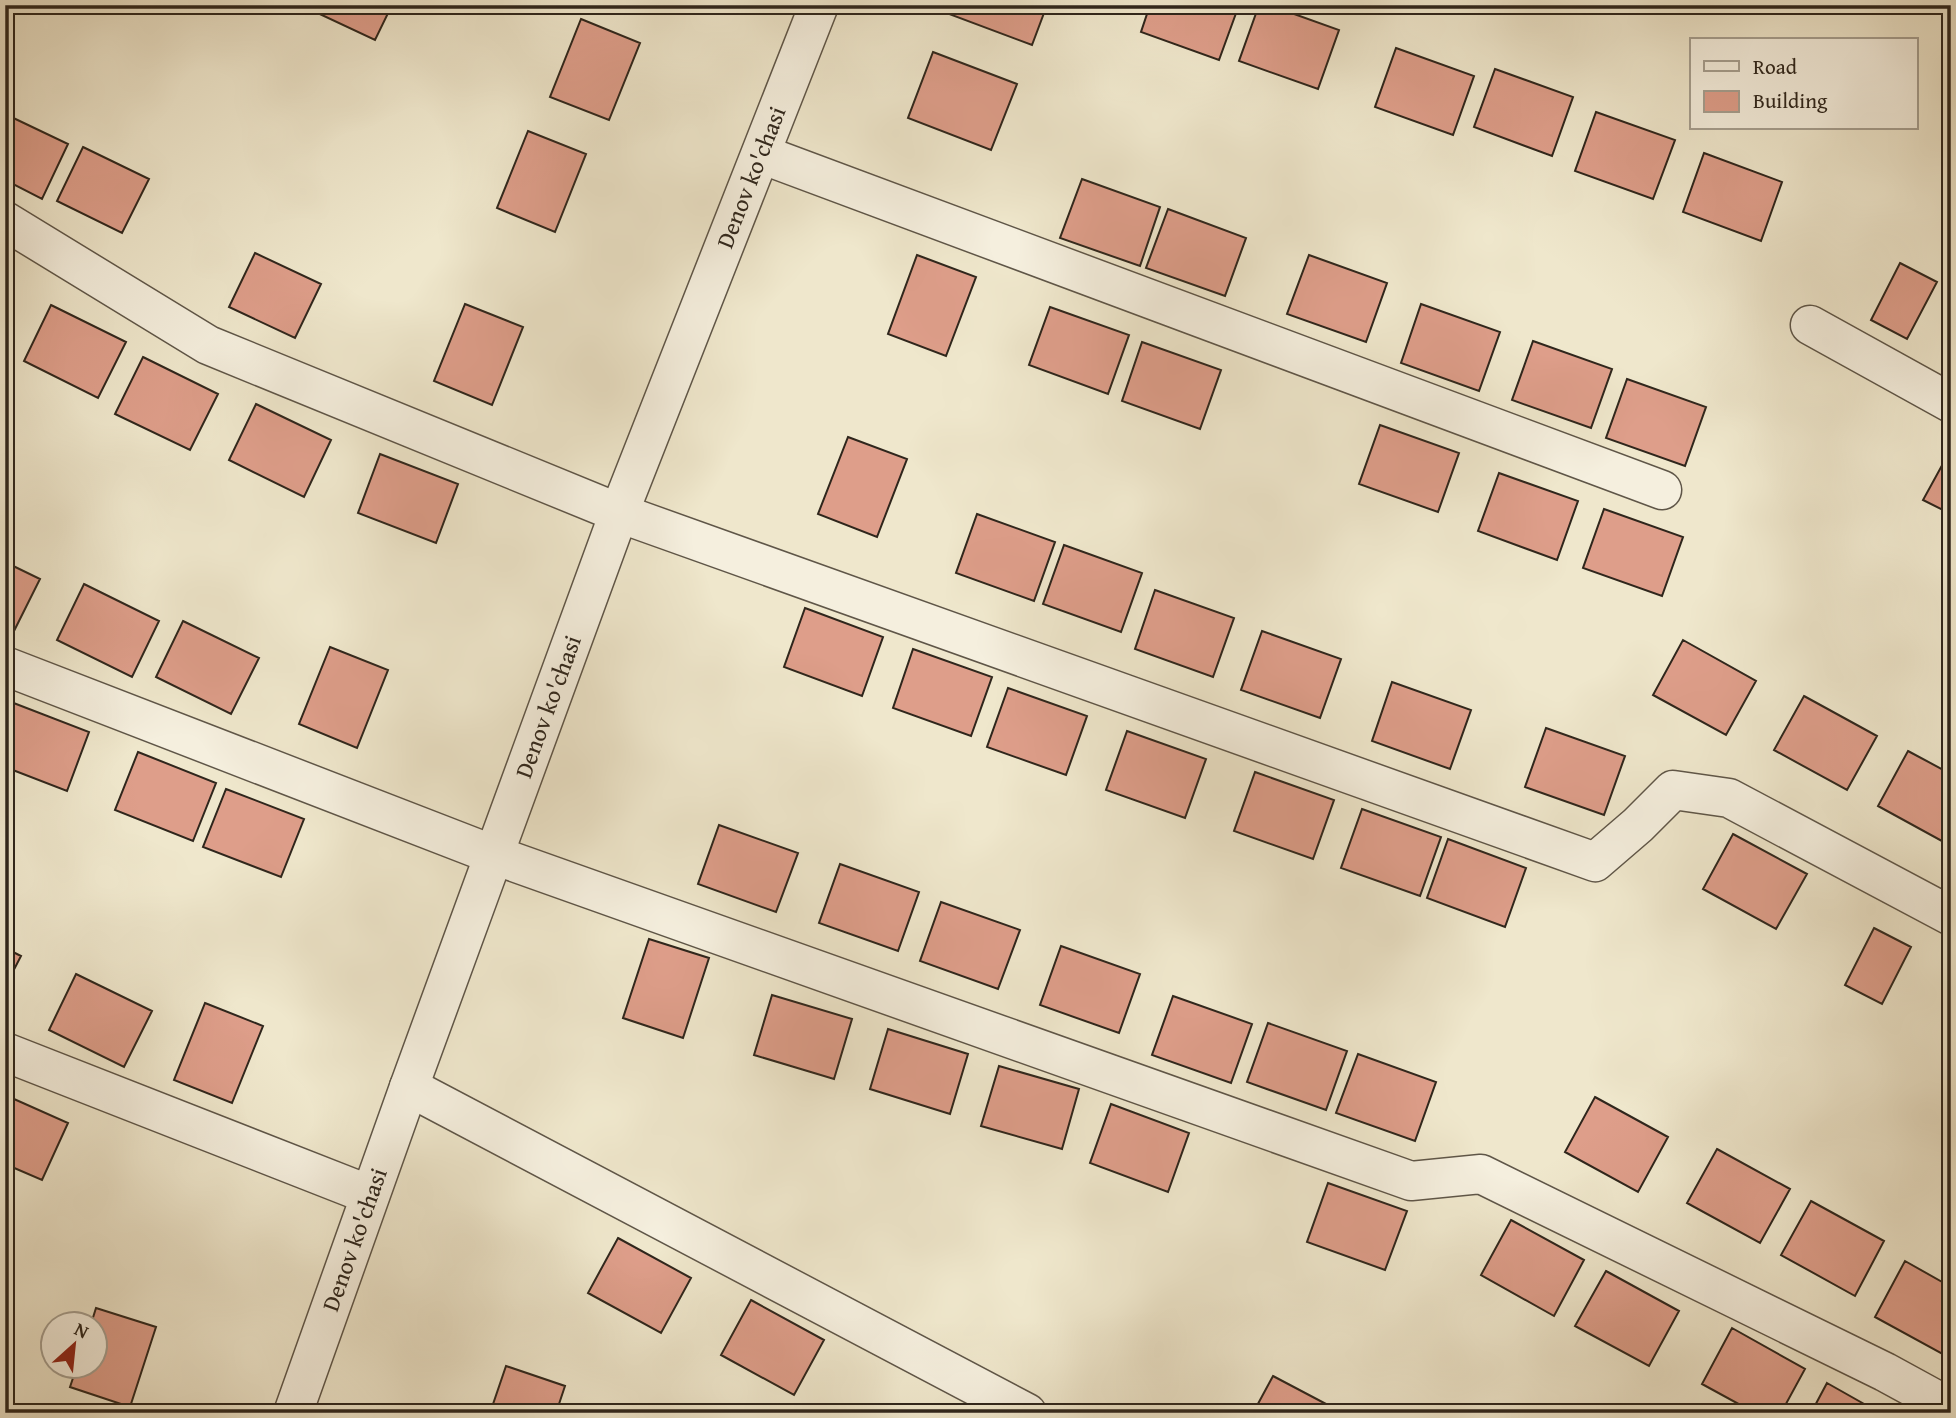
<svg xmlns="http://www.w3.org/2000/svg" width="1956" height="1418" font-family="'Gentium Book Plus',serif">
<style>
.building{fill:#de9e8a;stroke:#2f261c;stroke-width:2}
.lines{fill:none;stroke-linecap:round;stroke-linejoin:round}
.minor-casing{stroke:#5f5648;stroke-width:41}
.minor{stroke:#f5efde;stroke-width:38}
.labels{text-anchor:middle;stroke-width:5;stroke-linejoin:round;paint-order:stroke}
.street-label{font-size:24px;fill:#2f261c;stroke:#f5efde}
</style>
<rect width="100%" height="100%" fill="#efe7cc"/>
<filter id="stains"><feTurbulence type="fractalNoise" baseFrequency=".00286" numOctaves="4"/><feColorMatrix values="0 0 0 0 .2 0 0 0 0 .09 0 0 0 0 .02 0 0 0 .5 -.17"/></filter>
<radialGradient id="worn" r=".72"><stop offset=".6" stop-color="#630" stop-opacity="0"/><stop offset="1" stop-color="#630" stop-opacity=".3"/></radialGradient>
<path class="building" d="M311 5H392L375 40 309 9Z
M952 5H1047L1032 45 949 14Z
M1150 5H1239L1219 60 1141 32Z
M1259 5H1269L1339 30 1318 89 1239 61Z
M581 19 640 43 609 120 550 97Z
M1396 48 1474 76 1453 135 1375 107Z
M933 52 1017 84 991 150 908 118Z
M1495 69 1573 97 1552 156 1474 127Z
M1596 112 1675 140 1653 199 1575 171Z
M5 114 68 144 42 199 5 180Z
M528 131 586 154 555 232 497 208Z
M83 147 149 179 122 233 57 201Z
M1704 153 1782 182 1761 241 1683 212Z
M1082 179 1160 207 1140 266 1060 238Z
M1168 209 1246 238 1225 296 1146 268Z
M255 253 321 284 295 338 229 307Z
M917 255 976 277 946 356 888 334Z
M1309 255 1387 283 1366 342 1287 314Z
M1900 263 1937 282 1907 339 1871 320Z
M465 304 523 327 492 405 434 381Z
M1421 304 1500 332 1479 391 1401 363Z
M51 305 126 342 98 398 24 361Z
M1050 307 1129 335 1108 394 1029 365Z
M1533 341 1612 369 1591 428 1512 400Z
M1142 342 1221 370 1200 429 1122 401Z
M143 357 218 394 190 450 115 414Z
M1627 379 1706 407 1685 466 1606 438Z
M256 404 331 440 304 497 229 460Z
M1380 425 1459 453 1438 512 1359 484Z
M848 437 907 459 877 537 818 514Z
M1951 449V514L1923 500Z
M380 454 458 484 436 543 358 513Z
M1499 473 1578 501 1557 560 1478 531Z
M1604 509 1683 537 1662 596 1583 568Z
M977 514 1055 542 1034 601 956 573Z
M1064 545 1142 573 1121 632 1043 604Z
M5 562 40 579 12 635 5 631Z
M84 584 159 621 132 677 57 640Z
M1155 590 1234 618 1213 677 1135 649Z
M805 608 883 637 862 696 784 667Z
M183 621 259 658 231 714 156 677Z
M1262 631 1341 659 1320 718 1241 690Z
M1683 640 1756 681 1726 735 1653 695Z
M330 647 388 670 357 748 299 724Z
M913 649 992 677 971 736 893 708Z
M1392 682 1471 710 1450 769 1372 741Z
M1008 688 1087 716 1066 775 987 747Z
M1804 696 1877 736 1847 790 1774 750Z
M11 702 89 732 67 791 5 767V718Z
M1546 728 1625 756 1604 815 1525 787Z
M1127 731 1206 759 1185 818 1106 790Z
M1908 751 1951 774V846L1878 806Z
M138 752 216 783 193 841 115 810Z
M1255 772 1334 800 1313 859 1234 831Z
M226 789 304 819 281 877 203 847Z
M1362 809 1441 837 1420 896 1341 868Z
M719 825 798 853 776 912 698 884Z
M1733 834 1807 874 1776 929 1703 889Z
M1448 839 1526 868 1505 927 1427 898Z
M840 864 919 892 898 951 819 923Z
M941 902 1020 930 998 989 920 961Z
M1874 928 1911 947 1882 1004 1845 985Z
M649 939 709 958 683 1038 623 1018Z
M1061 946 1140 974 1119 1033 1040 1005Z
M5 948 21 956 5 987Z
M76 974 152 1011 124 1067 49 1030Z
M772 995 852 1019 834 1079 754 1055Z
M1173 996 1252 1024 1231 1083 1152 1055Z
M205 1003 263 1026 232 1103 174 1080Z
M1268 1023 1347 1051 1326 1110 1247 1082Z
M888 1029 968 1054 950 1114 870 1089Z
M1358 1054 1436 1082 1415 1141 1336 1113Z
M999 1066 1079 1089 1062 1149 981 1126Z
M5 1095 68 1123 42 1180 5 1164Z
M1595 1097 1668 1137 1638 1192 1565 1152Z
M1111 1104 1189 1133 1168 1192 1090 1163Z
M1717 1149 1790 1189 1760 1243 1687 1203Z
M1328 1183 1407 1211 1385 1270 1307 1242Z
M1811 1201 1884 1241 1855 1296 1781 1255Z
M1511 1220 1584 1260 1554 1316 1481 1275Z
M618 1238 691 1278 661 1333 588 1293Z
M1905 1261 1951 1287V1352L1948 1357 1875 1317Z
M1606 1271 1679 1311 1649 1366 1575 1326Z
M751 1300 824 1340 794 1395 721 1355Z
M96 1308 156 1327 130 1407 70 1387 77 1366H94V1324H91Z
M1732 1328 1805 1369 1781 1413H1755L1702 1384Z
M506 1366 565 1386 556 1413H490Z
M1273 1376 1328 1405 1324 1413H1253Z
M1827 1383 1880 1413H1811Z"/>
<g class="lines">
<g class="minor-casing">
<g id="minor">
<path d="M761 154 1662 490"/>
<path d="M5 221 208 345 619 513 1595 862 1638 825 1673 790 1729 798 1951 916"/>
<path d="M1810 325 1951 403"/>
<path d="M5 666 494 855 1411 1181 1481 1174 1885 1372 1951 1408"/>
<path d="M5 1052 370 1195"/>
<path d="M409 1087 1027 1413"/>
<path id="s1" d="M293 1413 409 1087 619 513 819 5"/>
</g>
</g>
<use href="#minor" class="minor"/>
</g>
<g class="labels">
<g class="street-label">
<text dy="8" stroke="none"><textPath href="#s1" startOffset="1318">Denov ko'chasi</textPath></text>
<text dy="8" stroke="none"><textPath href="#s1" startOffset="751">Denov ko'chasi</textPath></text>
<text dy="8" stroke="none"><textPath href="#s1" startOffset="184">Denov ko'chasi</textPath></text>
</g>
</g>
<rect width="1956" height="1418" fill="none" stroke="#efe7cc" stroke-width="28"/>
<rect x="7" y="7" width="1942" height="1404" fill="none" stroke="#2f261c" stroke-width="3.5"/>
<rect x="14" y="14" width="1928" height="1390" fill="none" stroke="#2f261c" stroke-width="2"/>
<rect x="1690" y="38" width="228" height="91" fill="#f5efde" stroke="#a69f90" stroke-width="2"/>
<rect x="1704" y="61" width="35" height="10" fill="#f5efde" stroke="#a69f90" stroke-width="2"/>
<text x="1753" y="74" font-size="21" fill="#2f261c">Road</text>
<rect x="1704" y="91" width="35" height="21" fill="#de9e8a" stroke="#a69f90" stroke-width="2"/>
<text x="1753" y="108" font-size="21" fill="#2f261c">Building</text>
<g transform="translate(74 1345) rotate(27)"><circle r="33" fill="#f5efde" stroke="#a69f90" stroke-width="2"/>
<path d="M0-5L12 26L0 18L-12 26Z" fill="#8f2418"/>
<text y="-10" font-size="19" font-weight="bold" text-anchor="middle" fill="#2f261c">N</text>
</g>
<rect width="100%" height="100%" filter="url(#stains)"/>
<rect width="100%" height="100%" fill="url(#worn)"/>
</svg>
